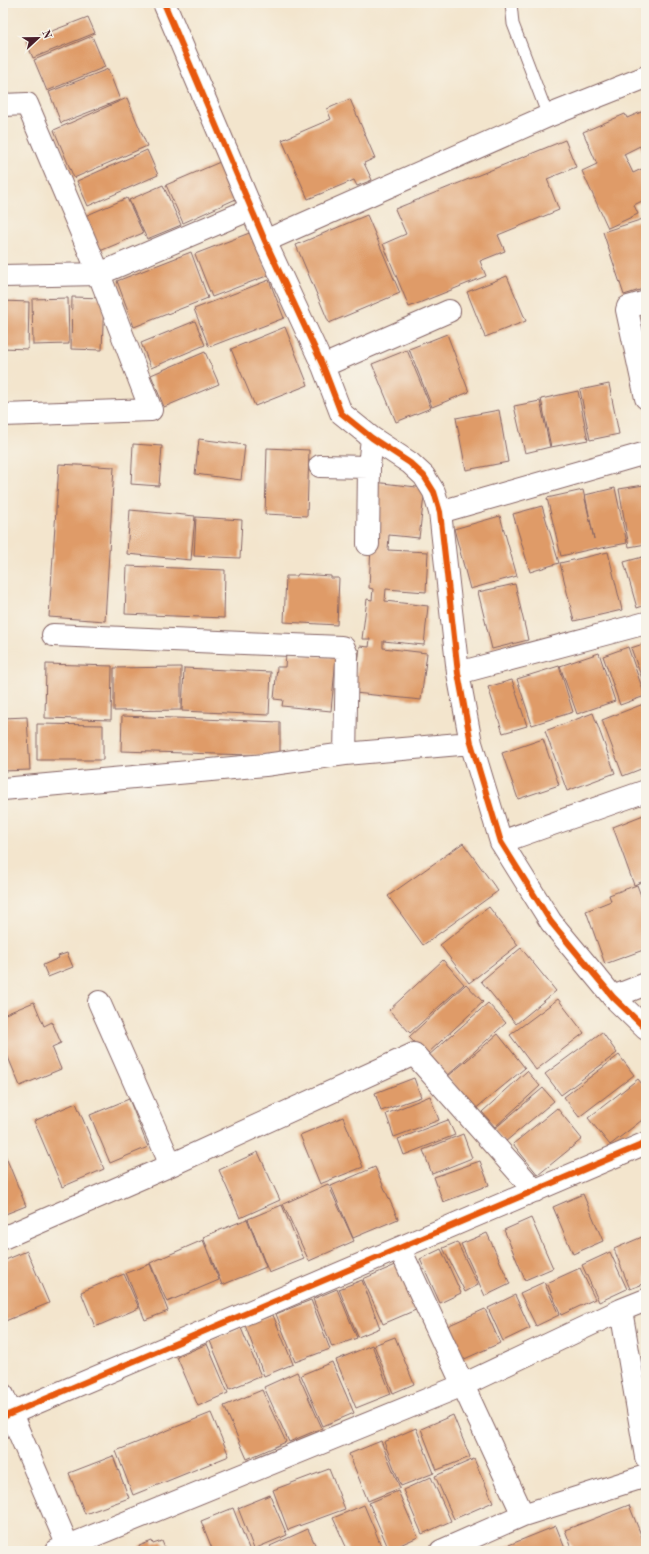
<svg xmlns="http://www.w3.org/2000/svg" width="649" height="1554" font-family="'Old Standard TT',serif">
<style>
.building{fill:#df9b68}
.lines{fill:none;stroke-linecap:round;stroke-linejoin:round}
.lane-casing{stroke:#856464;stroke-width:13}
.street-casing{stroke:#856464;stroke-width:24}
.lane{stroke:#fff;stroke-width:11}
.street{stroke:#fff;stroke-width:22}
.cycleway-casing{stroke:#f7f3e8;stroke-width:8}
.cycleway{stroke:#e8590c;stroke-width:6}
</style>
<rect width="100%" height="100%" fill="#f7f3e8"/>
<filter id="ink" filterUnits="userSpaceOnUse"><feTurbulence type="fractalNoise" baseFrequency=".025" numOctaves="2"/><feDisplacementMap in="SourceGraphic" scale="8" xChannelSelector="R" yChannelSelector="G"/><feConvolveMatrix kernelMatrix="1 2 1 2 8 2 1 2 1" color-interpolation-filters="sRGB"/></filter>
<filter id="wash" filterUnits="userSpaceOnUse"><feTurbulence type="fractalNoise" baseFrequency=".012" numOctaves="4" result="noise"/><feDisplacementMap in="SourceGraphic" scale="16" xChannelSelector="R" yChannelSelector="G"/><feGaussianBlur stdDeviation="0.9" result="paint"/><feColorMatrix in="noise" values="0 0 0 0 0 0 0 0 0 0 0 0 0 0 0 0 0 1.4 0 .05"/><feComposite in="paint" operator="in"/></filter>
<g filter="url(#wash)">
<rect width="100%" height="100%" fill="#f3e5cd"/>
<g id="blocks">
<path class="building" d="M88 17 95 33 33 58 26 41Z
M92 36 105 67 47 91 34 60Z
M108 69 120 100 61 123 49 92Z
M127 98 147 146 74 178 54 130Z
M350 99 375 158 364 163 372 180 357 186 354 180 308 199 282 140 331 119 327 109Z
M646 110V160L640 146 624 154 633 173 646 167V199L634 205 638 214 608 228 582 171 597 164 583 132 625 114 627 118Z
M565 140 576 167 547 179 559 210 498 235 505 251 480 261 486 276 409 307 383 244 406 234 395 209Z
M147 150 158 175 88 206 77 181Z
M220 162 236 199 183 223 166 185Z
M163 185 181 225 147 239 129 200Z
M127 198 143 233 100 251 85 216Z
M367 215 400 293 329 323 296 245Z
M646 218V288L624 295 603 232Z
M252 232 269 275 212 297 195 254Z
M191 252 208 298 134 327 117 281Z
M507 276 526 321 485 337 467 292Z
M269 280 284 318 209 347 194 309Z
M72 297 104 298 102 350 71 349Z
M68 298 69 344 33 345 32 299Z
M3 301 29 302 28 349 3 348Z
M195 321 205 345 151 368 141 343Z
M285 327 308 385 255 406 231 349Z
M447 334 469 392 432 407 409 349Z
M407 350 431 408 396 422 372 364Z
M205 352 219 384 164 407 151 375Z
M609 384 619 434 590 440 580 390Z
M578 391 588 440 551 447 541 399Z
M540 401 550 447 525 453 514 406Z
M499 410 508 462 466 470 456 418Z
M199 439 245 445 241 480 195 474Z
M133 444 162 446 159 486 131 484Z
M267 448 309 450 307 516 265 514Z
M59 464 114 467 105 621 49 617Z
M374 482 425 488 419 538 389 535 388 550 428 552 426 592 386 589 385 601 428 606 424 645 383 641V648L427 653 421 700 355 693 360 646 369 647 370 639H362L367 599 372 600 373 589 369 588Z
M644 485 646 496V544L629 547 619 489Z
M615 488 627 543 597 549V548L561 556 547 498 583 490 594 539 585 495Z
M542 506 559 563 530 572 513 514Z
M130 510 195 516 191 560 127 554Z
M500 516 517 576 470 589 454 529Z
M196 517 242 520 240 558 194 556Z
M608 552 622 610 574 621 560 563Z
M646 556V605L637 608 624 562Z
M127 566 225 570 224 618 125 614Z
M298 574 331 576V578H339L337 625 284 622 286 576H297Z
M515 584 528 640 492 649 478 592Z
M646 643V690L631 648Z
M628 647 645 696 620 705 603 656Z
M599 653 615 701 577 714 560 666Z
M286 654 336 658 331 711 282 706 283 700 274 699 277 667H285Z
M46 664 112 666 111 720 45 718Z
M559 666 573 712 532 725 517 679Z
M181 667V710L114 711V668Z
M184 668 271 672 269 715 182 711Z
M512 680 527 726 503 733 488 687Z
M646 703V767L623 776 602 720Z
M593 713 615 773 567 791 545 731Z
M122 716 280 722V756L121 751Z
M27 717 30 770 3 771V718Z
M37 724 103 725V760H37Z
M543 739 559 785 518 799 502 753Z
M646 814V880L634 885 613 827Z
M463 843 498 891 423 945 388 896Z
M637 885 646 909V949L605 964 586 911 611 901 609 895Z
M489 907 518 945 469 983 440 945Z
M521 948 556 991 516 1024 481 981Z
M67 953 73 967 48 977 43 965 59 958 58 956Z
M443 960 464 984 410 1033 389 1010Z
M466 984 483 1002 426 1055 409 1037Z
M558 999 584 1033 536 1070 510 1035Z
M34 1002 44 1026 52 1022 61 1043 52 1047 61 1069 20 1086 3 1045V1015Z
M488 1003 506 1023 446 1077 428 1056Z
M602 1032 617 1053 561 1095 545 1074Z
M498 1034 525 1068 474 1110 447 1077Z
M619 1055 634 1075 579 1117 564 1097Z
M527 1071 540 1086 495 1127 482 1112Z
M414 1078 421 1097 381 1111 375 1093Z
M638 1079 646 1089V1117L610 1145 588 1118Z
M543 1088 554 1101 505 1142 494 1129Z
M430 1096 439 1120 394 1137 386 1114Z
M129 1099 148 1147 110 1163 90 1115Z
M76 1103 104 1169 62 1187 34 1121Z
M557 1108 582 1139 538 1175 513 1144Z
M343 1117 363 1167 320 1184 300 1135Z
M448 1120 455 1135 404 1155 398 1139Z
M463 1134 472 1158 432 1174 423 1150Z
M3 1150 26 1206 3 1215Z
M258 1152 280 1200 240 1218 219 1170Z
M480 1161 489 1185 443 1202 434 1177Z
M375 1167 398 1219 353 1238 331 1186Z
M328 1184 354 1241 309 1261 283 1204Z
M583 1194 603 1241 573 1254 553 1207Z
M282 1205 304 1259 269 1273 248 1219Z
M531 1218 553 1268 525 1280 504 1230Z
M247 1219 266 1267 222 1285 203 1237Z
M487 1233 510 1284 485 1296 461 1244Z
M642 1237 646 1248V1283L630 1289 614 1249Z
M203 1240 219 1280 167 1302 150 1263Z
M457 1242 478 1285 465 1292 443 1248Z
M441 1249 461 1293 440 1303 420 1259Z
M27 1251 49 1303 3 1322V1261Z
M610 1252 627 1289 599 1302 582 1265Z
M150 1264 168 1311 145 1320 126 1273Z
M398 1264 418 1309 383 1324 363 1279Z
M580 1268 595 1299 561 1315 547 1283Z
M124 1274 139 1308 95 1327 81 1292Z
M362 1280 380 1328 358 1337 339 1289Z
M544 1282 559 1315 536 1326 520 1293Z
M337 1289 357 1338 332 1347 313 1299Z
M515 1295 530 1328 503 1341 488 1308Z
M311 1300 330 1349 295 1362 276 1314Z
M485 1309 500 1343 460 1361 445 1327Z
M273 1315 293 1364 264 1376 245 1325Z
M241 1328 261 1376 230 1389 210 1341Z
M395 1337 414 1384 393 1393 374 1345Z
M207 1344 228 1393 198 1406 177 1357Z
M372 1345 391 1394 356 1408 336 1360Z
M332 1362 354 1413 323 1426 301 1375Z
M297 1372 322 1428 289 1442 264 1387Z
M262 1390 286 1442 247 1459 224 1406Z
M211 1413 229 1456 133 1495 116 1451Z
M453 1415 470 1457 437 1470 421 1429Z
M416 1428 434 1473 401 1486 384 1442Z
M381 1441 400 1488 368 1501 349 1454Z
M113 1456 129 1498 85 1514 69 1473Z
M474 1459 493 1502 454 1519 435 1476Z
M329 1469 345 1509 288 1530 273 1490Z
M431 1477 451 1521 422 1534 403 1490Z
M398 1491 418 1537 389 1550 369 1503Z
M270 1495 287 1535 254 1549 238 1508Z
M364 1505 383 1550 381 1551H348L333 1518Z
M629 1505 646 1547V1551H573L565 1530Z
M233 1508 250 1551H213L201 1521Z
M556 1526 566 1551H494Z
M308 1529 318 1551H273L270 1546Z
M152 1541 153 1544 162 1541 166 1551H141L139 1546Z"/>
</g>
</g>
<g filter="url(#ink)">
<use href="#blocks" fill-opacity="0" stroke="#856464" stroke-width="1"/>
<g class="lines">
<g class="lane-casing">
<path id="lane" d="M511 3 513 24 548 116"/>
</g>
<g class="street-casing">
<path id="street" d="M164 3 265 241 323 366 341 413 372 438 410 463 424 476 434 492 440 512 458 673 471 743 501 842 551 922 613 997 646 1029
M3 105 27 104 99 274 151 410 3 415
M265 241 548 116 646 77
M3 276 99 274 251 209
M646 302 628 307 627 310 646 398
M323 366 449 311
M320 466 369 467
M440 512 646 453
M368 544 369 467 372 438
M53 635 341 647 344 648 347 655 345 754
M458 673 646 623
M3 789 265 765 345 754 471 743
M501 842 646 791
M613 997 646 984
M99 1002 171 1165
M3 1238 171 1165 414 1054 535 1191
M400 1249 523 1515
M621 1310 646 1457
M3 1395 70 1551
M3 1417 646 1143
M56 1551 463 1385 621 1310 646 1300
M441 1551 523 1515 646 1476"/>
</g>
<use href="#lane" class="lane"/>
<use href="#street" class="street"/>
<g class="cycleway-casing">
<path id="cycleway" d="M164 3 265 241 323 366 341 413 372 438 410 463 424 476 434 492 440 512 458 673 471 743 501 842 551 922 613 997 646 1029
M3 1417 646 1143"/>
</g>
<use href="#cycleway" class="cycleway"/>
</g>
</g>
<rect width="649" height="1554" fill="none" stroke="#f7f3e8" stroke-width="16"/>
<g transform="translate(38 38) rotate(68)" stroke="#f7f3e8" stroke-width="3" paint-order="stroke">
<path d="M0-3L7 15L0 10L-7 15Z" fill="#4a1f2b"/>
<text y="-6" font-size="11" font-weight="bold" text-anchor="middle" fill="#4a1f2b">N</text>
</g>
</svg>
